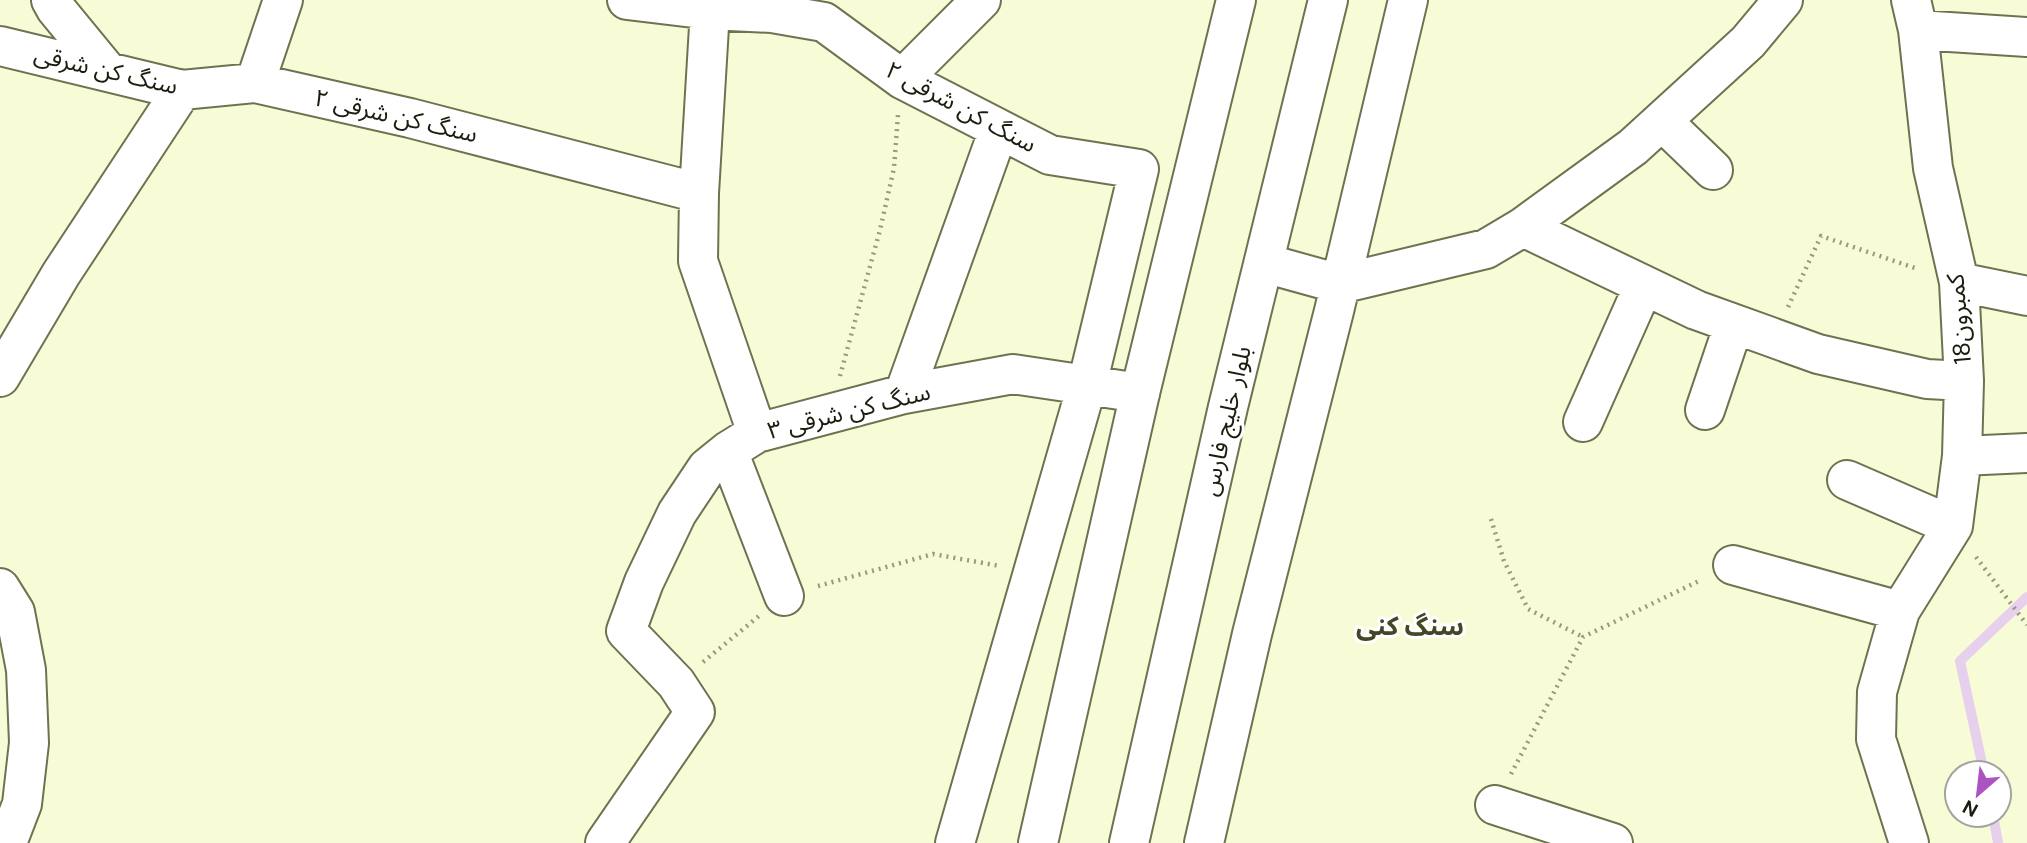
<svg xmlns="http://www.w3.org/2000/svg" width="2027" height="843" font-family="'DM Sans','Noto Sans Arabic',sans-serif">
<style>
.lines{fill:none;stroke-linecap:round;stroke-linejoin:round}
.stream{stroke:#e7d0ed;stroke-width:10}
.minor-casing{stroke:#6f7251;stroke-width:42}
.primary-casing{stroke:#6f7251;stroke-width:42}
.path{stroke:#979a7e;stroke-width:4.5;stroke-dasharray:2 5;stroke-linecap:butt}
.minor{stroke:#fff;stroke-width:38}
.primary{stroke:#fff;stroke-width:38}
.labels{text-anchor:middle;stroke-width:6;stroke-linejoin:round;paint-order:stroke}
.street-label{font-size:24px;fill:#1c1d0f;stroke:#fff}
.neighbourhood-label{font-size:26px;font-weight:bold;fill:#444626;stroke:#fff}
</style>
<rect width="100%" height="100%" fill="#f8fcd6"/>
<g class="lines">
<path class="stream" d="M1984 773 1960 661 2027 597
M1993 815 1998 843"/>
<g class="minor-casing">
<path id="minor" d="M51 0 56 9 107 71
M627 0 710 10 772 13 824 22 902 79 1050 155 1139 169 1087 385 955 843
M710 10 699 193 698 261 757 433
M1918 30 2027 37
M0 46 182 90 255 83 410 118 699 193
M902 79 981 0
M255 83 283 0
M1662 121 1713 170
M1523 227 1696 310 1818 354 1927 379 1964 381
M1264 263 1340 284 1486 249 1523 227 1633 147 1748 42 1783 0
M1959 282 2027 296
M0 377 61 274 182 90
M904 394 999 129
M1705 410 1734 324
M1583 422 1644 285
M728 451 784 596
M1962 456 2027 453
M1847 480 1953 526 1962 456 1964 381 1959 282 1933 168 1918 30 1911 0
M1733 565 1900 611
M0 588 15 612 26 670 29 743 22 804 7 843
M1495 805 1613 843
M605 843 695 712 676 683 626 631 644 582 677 513 707 468 728 451 757 433 904 394 1013 374 1140 393
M1204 843 1252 634 1334 311 1408 0
M1909 843 1876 739 1877 692 1900 611 1953 526"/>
</g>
<g class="primary-casing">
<path id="primary" d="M1038 843 1140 393 1236 0
M1129 843 1228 407 1328 0"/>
</g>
<path class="path" d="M1788 307 1821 236 1918 269
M840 376 880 230 894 168 898 115
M1491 519 1504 561 1528 609 1583 637
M1976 557 2027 625
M818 586 933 554 1000 566
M703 662 759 616
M1511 774 1583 637 1701 580"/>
<use href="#minor" class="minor"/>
<use href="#primary" class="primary"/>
</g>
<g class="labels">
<g class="street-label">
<text transform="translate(106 70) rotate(13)" y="8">سنگ کن شرقی</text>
<text transform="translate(961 107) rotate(28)" y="8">سنگ کن شرقی ۲</text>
<text transform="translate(396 116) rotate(13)" y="8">سنگ کن شرقی ۲</text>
<text transform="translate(1959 319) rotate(-95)" y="8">کمبرون18</text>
<text transform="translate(849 411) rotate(-14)" y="8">سنگ کن شرقی ۳</text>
<text transform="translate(1226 421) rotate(-77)" y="8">بلوار خلیج فارس</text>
</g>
<g class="neighbourhood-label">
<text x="1410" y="635">سنگ کنی</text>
</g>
</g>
<g transform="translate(1978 794) rotate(208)"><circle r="33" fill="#ffffff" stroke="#a4a59f" stroke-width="2"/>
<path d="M0-5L12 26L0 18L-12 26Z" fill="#ab54c1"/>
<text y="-10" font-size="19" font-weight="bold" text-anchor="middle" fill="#1c1d0f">N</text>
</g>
</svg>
